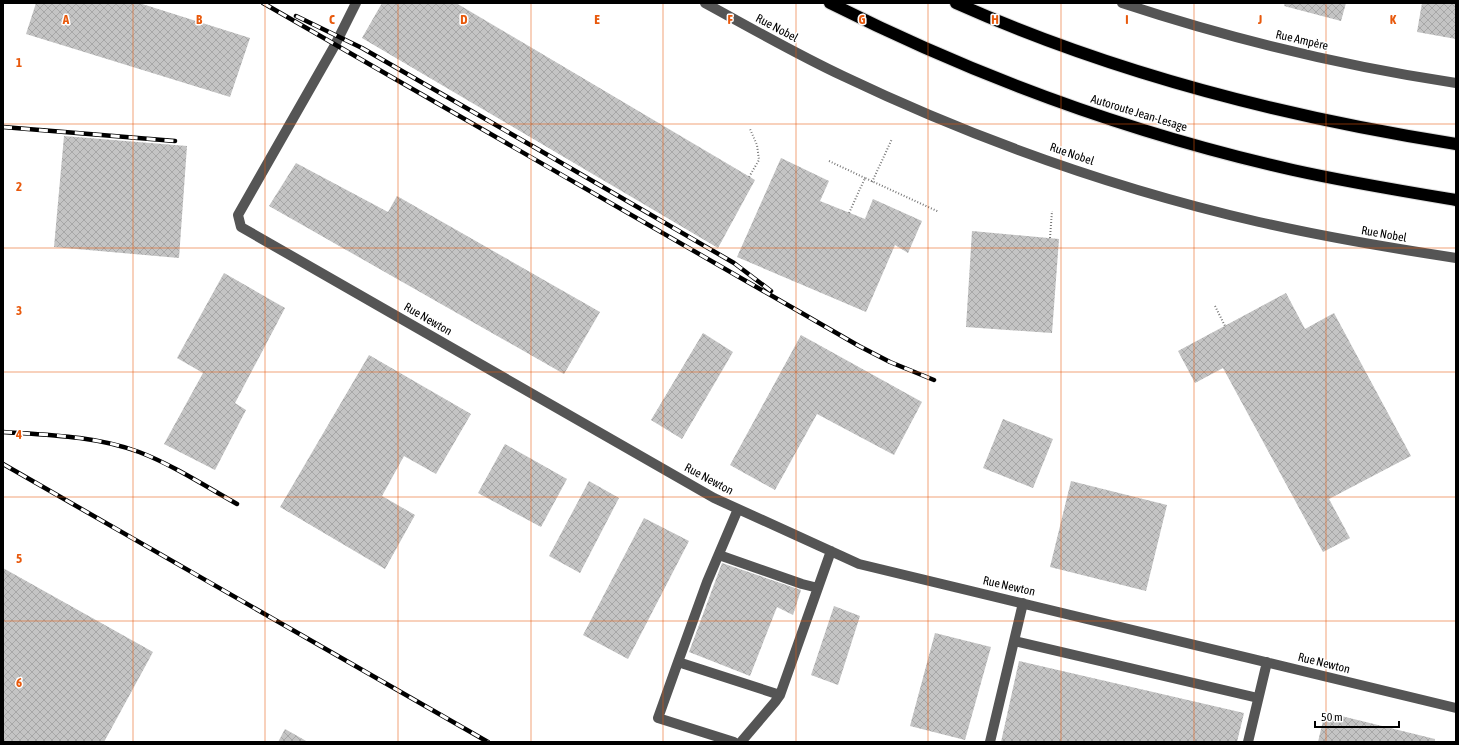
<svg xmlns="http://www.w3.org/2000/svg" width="1459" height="745" font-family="'Asap Condensed',sans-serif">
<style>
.building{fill:url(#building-cross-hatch)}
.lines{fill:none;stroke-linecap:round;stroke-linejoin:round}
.highway-casing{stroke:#dbdbdb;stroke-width:14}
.path{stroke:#777;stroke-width:2;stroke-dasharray:1 2;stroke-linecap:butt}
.minor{stroke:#555;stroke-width:10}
.highway{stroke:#000;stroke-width:12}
.rail-casing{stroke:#000;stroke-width:4.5}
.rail{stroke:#fff;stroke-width:3;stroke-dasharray:9;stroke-linecap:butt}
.grid{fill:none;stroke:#e8590c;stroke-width:1;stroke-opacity:0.55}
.labels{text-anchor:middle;stroke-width:3;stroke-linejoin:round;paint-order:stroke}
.street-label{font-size:12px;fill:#000;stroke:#fff}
.grid-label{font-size:13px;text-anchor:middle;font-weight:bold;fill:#e8590c;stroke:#fff;stroke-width:3;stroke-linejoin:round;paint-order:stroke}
</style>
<defs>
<pattern id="building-cross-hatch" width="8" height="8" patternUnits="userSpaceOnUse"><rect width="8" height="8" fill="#c4c4c4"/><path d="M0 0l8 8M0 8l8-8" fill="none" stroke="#a7a7a7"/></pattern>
</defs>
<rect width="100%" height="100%" fill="#fff"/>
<path class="building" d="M36 3H139L250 38 230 97 26 34Z
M382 3H456L755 180 718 248 362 38Z
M1285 3H1346L1341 21 1284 6Z
M1422 3H1456V39L1417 32Z
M64 136 187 146 179 258 54 247Z
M781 158 829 181 820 201 865 219 873 199 922 221 908 253 895 245 866 312 737 257Z
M296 163 388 212 397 196 600 312 564 374 269 206Z
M972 231 1059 239 1052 333 966 327Z
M224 273 285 308 235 403 246 410 215 470 164 444 203 373 177 358Z
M1286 293 1305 329 1334 313 1411 456 1329 499 1350 538 1323 552 1223 368 1195 383 1178 351Z
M703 333 733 352 682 439 651 420Z
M801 335 922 402 894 455 817 414 775 490 730 465Z
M369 355 471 414 436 474 404 456 382 496 415 515 385 569 280 507Z
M1003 419 1053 439 1033 488 983 468Z
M505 444 567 479 541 527 478 493Z
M589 481 619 498 580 573 549 556Z
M1071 481 1167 505 1146 591 1050 567Z
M644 518 689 541 628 659 583 635Z
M722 563 801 590 793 615 777 607 750 676 689 652Z
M3 568 153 652 104 742H3Z
M834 606 860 616 838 685 811 675Z
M935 633 991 647 965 740 910 726Z
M1019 661 1244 713 1237 742H1001Z
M1325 712 1435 739V742H1318Z
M285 729 308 742H278Z"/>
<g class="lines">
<g class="highway-casing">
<path id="highway" d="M830 3C977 77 1133 134 1293 170 1347 182 1402 191 1456 200
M956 3C1115 74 1284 117 1456 144"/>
</g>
<path class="path" d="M829 161 865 178
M749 177 759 160 757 145 750 129
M872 182 892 139
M849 213 865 178 939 212
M1050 238 1052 211
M1215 306 1225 326"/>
<path class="minor" d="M356 3 335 45 238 215 241 227 714 498 859 564 1456 708
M705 3C751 28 796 54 843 76 975 139 1116 189 1259 222 1324 237 1390 248 1456 258
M1122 3C1231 39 1343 66 1456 83
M738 509 707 582 678 662 780 695
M719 555 802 584 818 588
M1014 641 1258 698
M678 662 658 718 734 742
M741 742 775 702 780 695 831 551
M990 742 1023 603
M1248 742 1267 662"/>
<use href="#highway" class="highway"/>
<g class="rail-casing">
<path id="rail" d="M263 3 859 346 890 362 934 380
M296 16 362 48 534 147 734 263 771 291
M3 127 175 141
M3 432C50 435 95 436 139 452 173 465 205 486 237 504
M3 464 488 742"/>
</g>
<use href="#rail" class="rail"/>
</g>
<path class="grid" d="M133 3V742M265 3V742M398 3V742M531 3V742M663 3V742M796 3V742M928 3V742M1061 3V742M1194 3V742M1326 3V742M3 124H1456M3 248H1456M3 372H1456M3 497H1456M3 621H1456"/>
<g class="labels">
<g class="street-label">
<text transform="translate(777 28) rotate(28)" y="4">Rue Nobel</text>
<text transform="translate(1302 40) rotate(13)" y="4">Rue Ampère</text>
<text transform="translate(1139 113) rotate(17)" y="4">Autoroute Jean-Lesage</text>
<text transform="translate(1072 154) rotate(19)" y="4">Rue Nobel</text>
<text transform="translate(1384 234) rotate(10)" y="4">Rue Nobel</text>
<text transform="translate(428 319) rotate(30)" y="4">Rue Newton</text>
<text transform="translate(709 479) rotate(28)" y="4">Rue Newton</text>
<text transform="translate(1009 586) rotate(13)" y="4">Rue Newton</text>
<text transform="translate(1324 663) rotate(14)" y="4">Rue Newton</text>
</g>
</g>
<g class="grid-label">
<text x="66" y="24">A</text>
<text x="199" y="24">B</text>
<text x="332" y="24">C</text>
<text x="464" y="24">D</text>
<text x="597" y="24">E</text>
<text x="730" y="24">F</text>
<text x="862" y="24">G</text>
<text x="995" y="24">H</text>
<text x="1127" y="24">I</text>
<text x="1260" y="24">J</text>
<text x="1393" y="24">K</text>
<text x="19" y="67">1</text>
<text x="19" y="191">2</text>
<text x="19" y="315">3</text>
<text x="19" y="439">4</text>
<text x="19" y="563">5</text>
<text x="19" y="687">6</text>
</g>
<rect width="1459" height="745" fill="none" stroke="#000000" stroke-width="8"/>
<path d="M1315 721v6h84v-6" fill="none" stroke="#000000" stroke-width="2"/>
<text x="1321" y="721" font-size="12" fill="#000000" stroke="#ffffff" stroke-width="3" paint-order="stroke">50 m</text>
</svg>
